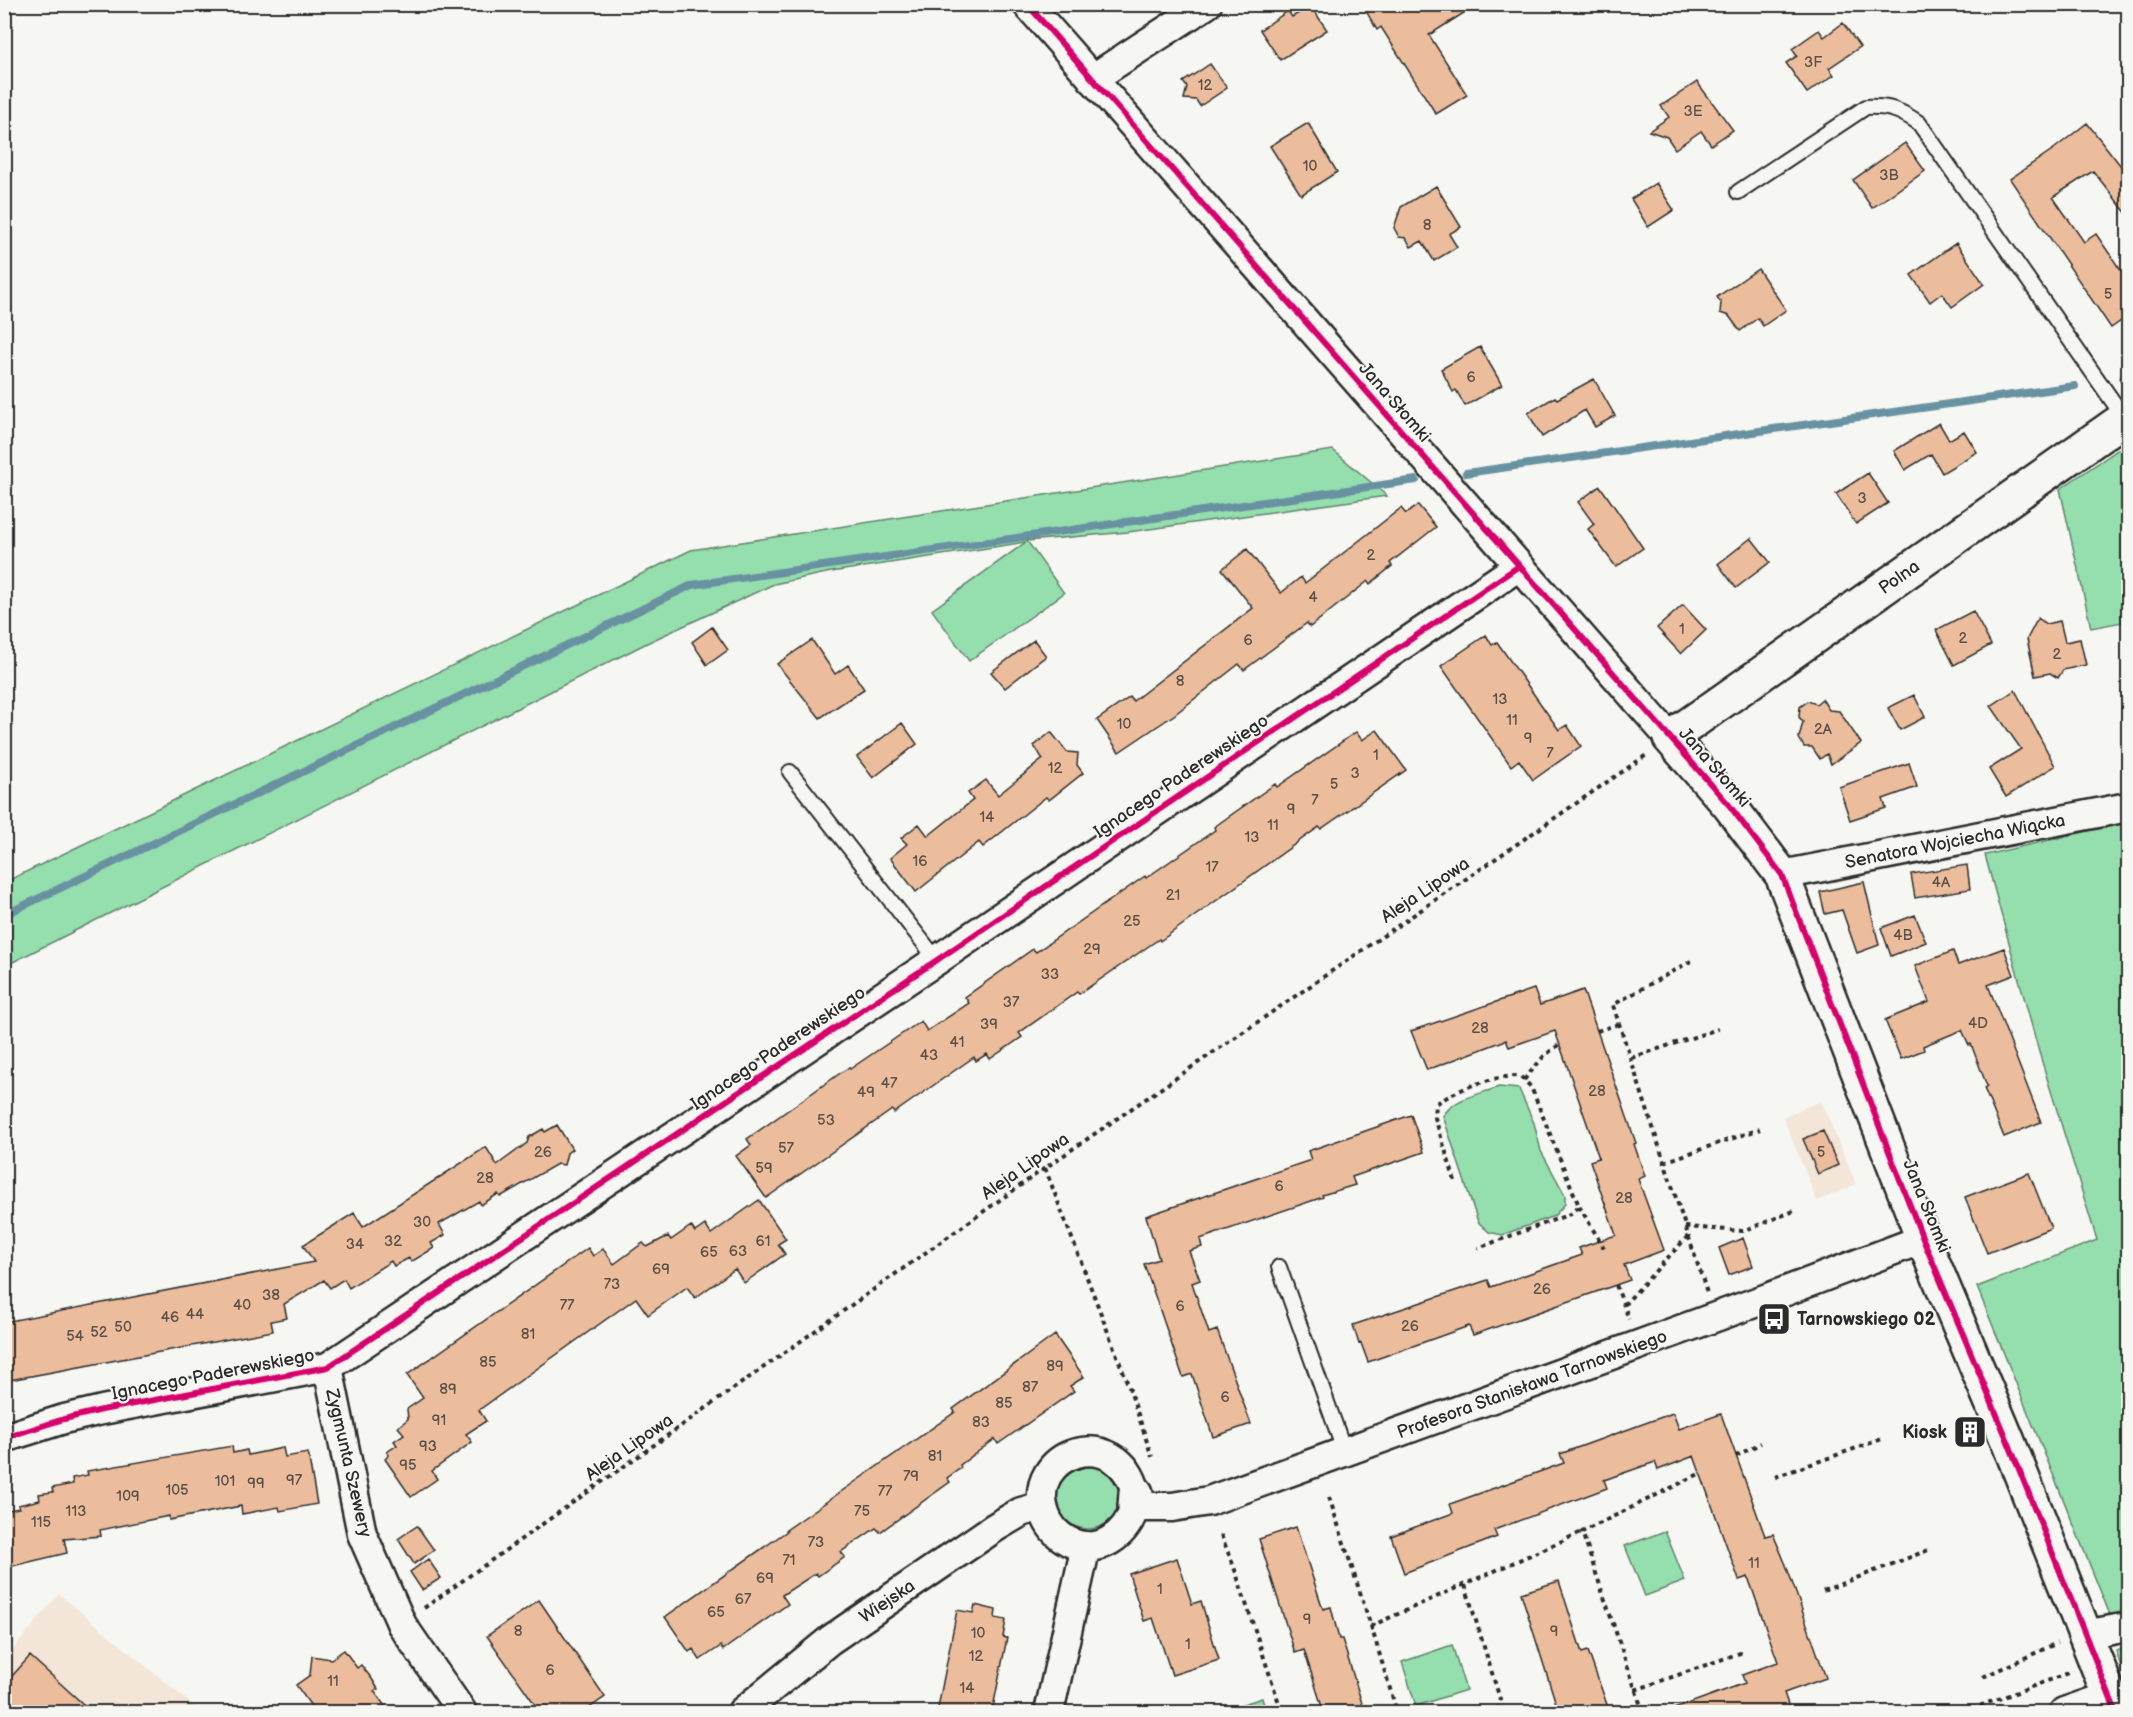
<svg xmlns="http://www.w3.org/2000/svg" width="2133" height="1717" font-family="'Balsamiq Sans',sans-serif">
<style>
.built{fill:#f3e5d8}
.green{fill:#95dead;stroke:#60846c;stroke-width:1.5}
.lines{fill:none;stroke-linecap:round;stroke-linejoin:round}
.stream{stroke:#6892a2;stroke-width:8}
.building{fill:#ecbd9c;stroke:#2b2b2b;stroke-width:1.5}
.lane-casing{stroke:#2b2b2b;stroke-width:18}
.street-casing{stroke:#2b2b2b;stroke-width:33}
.secondary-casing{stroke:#2b2b2b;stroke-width:38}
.path{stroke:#2b2b2b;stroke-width:4;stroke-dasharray:4.5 4.5;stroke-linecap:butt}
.lane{stroke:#f6f6f2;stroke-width:14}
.street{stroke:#f6f6f2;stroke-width:28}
.secondary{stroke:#f6f6f2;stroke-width:33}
.cycleway-casing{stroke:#f6f6f2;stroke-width:10}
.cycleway{stroke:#d6006c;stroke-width:6}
.labels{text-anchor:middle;stroke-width:4.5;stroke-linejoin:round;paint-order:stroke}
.number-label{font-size:15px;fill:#5b5047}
.street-label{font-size:18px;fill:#2b2b2b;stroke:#f6f6f2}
.poi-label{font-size:18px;font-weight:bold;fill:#2b2b2b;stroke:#f6f6f2;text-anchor:start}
</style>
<rect width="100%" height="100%" fill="#f6f6f2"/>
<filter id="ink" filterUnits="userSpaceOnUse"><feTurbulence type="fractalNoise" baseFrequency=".0167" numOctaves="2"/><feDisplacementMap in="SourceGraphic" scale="12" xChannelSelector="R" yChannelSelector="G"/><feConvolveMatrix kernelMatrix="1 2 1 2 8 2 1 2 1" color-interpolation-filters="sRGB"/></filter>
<g filter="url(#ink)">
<path class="built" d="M1821 1101 1856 1184 1817 1201 1783 1117Z
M59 1594 177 1692 201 1712H5V1659Z"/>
<path class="green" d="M2128 443V621L2091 628 2060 489Z
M1333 450 1387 496 1128 532 1027 541 1064 593 969 661 932 610 1026 542 831 572 774 584 649 642 5 966V882L691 550Z
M2128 822V1618L2113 1622 1977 1287 2097 1240 2039 1052 1985 855Z
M1499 1087 1519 1089 1534 1123 1541 1151 1565 1195V1204L1554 1216 1502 1235 1489 1232 1478 1222 1443 1116C1455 1097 1479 1095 1499 1087Z
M1056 1497a32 32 0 1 1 64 0a32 32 0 1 1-64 0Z
M1665 1531 1685 1581 1645 1596 1625 1546Z
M1452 1645 1466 1690 1416 1706 1402 1662Z
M2128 1648V1689L2116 1651Z
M1262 1698 1266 1712H1218Z"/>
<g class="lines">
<path class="stream" d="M2123 379 2128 378
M1466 473 2075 386
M4 915 692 585 1416 480"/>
</g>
<path class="building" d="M1362 4H1478L1429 35 1467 95 1436 114 1381 27 1377 30Z
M1311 6 1327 30 1280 60 1260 30 1288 11 1292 17Z
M1843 23 1860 47 1829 68 1834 75 1807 93 1786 63 1797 56 1792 49 1819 30 1824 37Z
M1210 64 1227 88 1200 106 1196 100 1184 99 1187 87 1183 82Z
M1697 82 1733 130 1711 145 1701 131 1675 149 1667 137 1649 131 1669 117 1661 106Z
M1308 123 1337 172 1301 195 1270 146Z
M2087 123 2128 175V215L2093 171 2053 197 2084 242 2096 234 2128 281V316L2111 328 2010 179 2055 148Z
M1905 143 1925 171 1872 208 1853 180Z
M1656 183 1674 210 1648 227 1631 199Z
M1436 186 1461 227 1449 234 1457 247 1434 261 1422 241 1411 247 1406 238 1399 237 1394 228 1401 207Z
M1956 243 1984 284 1952 307 1942 293 1930 302 1911 275Z
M1758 269 1786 310 1763 326 1758 318 1740 331 1729 316 1720 313 1721 303 1717 297Z
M1480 347 1502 385 1465 406 1456 390 1453 392 1441 369Z
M1594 379 1615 416 1595 427 1585 410 1542 437 1528 413 1555 397 1557 399Z
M1939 423 1949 440 1964 431 1977 452 1942 473 1931 454 1905 470 1894 451Z
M1868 473 1888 503 1856 524 1836 494Z
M1600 486 1643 548 1616 567 1588 529 1594 524 1578 502Z
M1418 505 1436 527 1390 563 1392 566 1370 584 1368 581 1310 627 1307 623 1244 670 1239 664 1174 715 1119 752 1097 720 1130 697 1133 701 1253 608 1222 569 1247 549 1281 593 1301 577 1305 583 1401 508 1406 514Z
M1751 538 1770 562 1736 588 1718 564Z
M1683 605 1706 630 1681 654 1657 628Z
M1973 611 1991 645 1954 665 1936 630Z
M2038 618 2046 624 2060 621 2065 642 2080 639 2086 665 2063 670 2058 678 2050 673 2035 676 2027 639Z
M712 627 728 650 707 665 692 642Z
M1486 635 1492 645 1497 642 1559 730 1567 725 1581 746 1533 780 1519 760 1511 766 1441 666Z
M812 640 835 674 848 665 864 689 820 718 777 664Z
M1034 640 1046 656 1005 688 991 672Z
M2015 690 2055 766 2006 797 1989 769 2021 749 1991 706Z
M1914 695 1925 717 1900 730 1888 708Z
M1822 699 1829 710 1839 711 1861 743 1831 764 1827 754 1820 759 1812 747H1804L1799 738 1803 722 1799 717 1800 707 1808 701 1816 704Z
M902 723 917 744 873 778 857 757Z
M1377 730 1406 770 1321 829 1319 827 1160 941 1159 939 1079 994 1077 992 1019 1033 1022 1037 990 1059 987 1054 976 1061 974 1057 894 1113 892 1110 766 1198 736 1156 751 1145 747 1139 839 1074 849 1067 850 1069 921 1021 927 1031 969 1003 965 997 1033 949 1036 952 1145 876 1146 878 1215 830 1214 827 1275 784 1277 787 1356 732 1362 740Z
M1051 732 1067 752 1078 753 1077 765 1083 773 1049 800 1046 797 983 847 979 842 916 892 890 858 907 844 901 838 919 824 928 836 973 800 968 793 986 780 998 795 1043 759 1034 746Z
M1909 763 1917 787 1883 799 1886 808 1850 820 1839 787Z
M1967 865 1970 889 1915 898 1911 874Z
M1864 882 1879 945 1857 953 1842 910 1825 914 1820 892Z
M1915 915 1926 942 1891 956 1881 928Z
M2004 948 2014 975 1988 985 2041 1122 2004 1137 1984 1088 1987 1086 1971 1044 1969 1045 1962 1030 1923 1046 1924 1050 1901 1059 1885 1020 1929 1002 1915 966 1953 951 1958 965Z
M1534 989 1540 1005 1583 990 1636 1143 1634 1144 1645 1176 1638 1179 1664 1250 1624 1265 1630 1280 1473 1335 1469 1326 1368 1362 1361 1343 1359 1344 1353 1325 1488 1280 1491 1287 1582 1255 1579 1248 1616 1235 1590 1161 1599 1158 1555 1031 1509 1047 1506 1040 1427 1070 1411 1031Z
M1411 1115 1424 1152 1352 1177 1355 1185 1322 1195 1323 1197 1200 1239 1202 1247 1189 1251 1200 1280 1192 1283 1209 1333 1217 1330 1251 1424 1213 1437 1192 1374 1183 1377 1144 1264 1159 1259 1146 1216 1311 1160 1308 1151Z
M557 1125 572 1149 567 1153 564 1165 557 1164 500 1197 498 1194 481 1205 479 1201 439 1224 445 1235 431 1243 434 1248 411 1262 409 1258 394 1266 391 1261 349 1288 344 1279 330 1288 324 1280 284 1304 287 1318 271 1321 273 1331 4 1381V1322L314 1262 303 1245 354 1213 363 1227 486 1147 497 1165 527 1143 529 1137 543 1129 545 1132Z
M1823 1131 1838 1165 1818 1174 1803 1139Z
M2029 1173 2051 1228 1987 1253 1965 1197Z
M759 1200 786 1239 778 1244 785 1254 744 1283 735 1269 695 1298 687 1287 648 1315 636 1298 479 1410 486 1421 466 1434 472 1442 432 1471 437 1479 411 1497 385 1459 389 1455 387 1452 397 1445 394 1441 404 1434 398 1427 408 1419 407 1409 423 1398 407 1375 588 1248 593 1256 603 1249 614 1264 643 1243 647 1247 668 1236 671 1240 691 1226 695 1232 705 1225 711 1234Z
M1743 1238 1753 1266 1729 1275 1719 1248Z
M1055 1335 1084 1377 1070 1386 1074 1391 998 1444 995 1439 960 1465 961 1468 947 1478 950 1482 880 1532 876 1528 841 1552 845 1557 818 1576 816 1573 782 1595 788 1604 723 1650 721 1646 700 1660 693 1649 689 1652 665 1617 787 1531 786 1530 955 1412 953 1409Z
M1673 1413 1679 1429 1721 1414 1765 1536 1773 1534 1786 1565 1826 1678 1784 1693 1791 1713H1671V1710L1745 1683 1742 1675 1778 1662 1748 1577 1739 1580 1694 1456 1658 1470 1655 1462 1604 1480 1607 1488 1494 1530 1497 1537 1404 1573 1391 1536 1453 1513 1450 1504 1564 1463 1560 1454Z
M232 1446 233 1453 247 1450 248 1455 283 1448 285 1457 308 1453 317 1504 280 1511 279 1507 242 1514 241 1506 169 1520V1516L100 1530 101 1536 64 1539 67 1553 4 1568V1511L19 1508 18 1505 40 1500 39 1494 53 1492 52 1488 73 1484 72 1478 88 1475 87 1471Z
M417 1526 434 1550 414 1564 398 1539Z
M1296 1527 1323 1609 1331 1607 1339 1639H1342L1365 1713H1324L1304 1650 1295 1653 1259 1539Z
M1177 1558 1192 1604 1201 1601 1219 1660 1172 1675 1153 1618 1144 1621 1129 1574Z
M428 1559 441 1578 422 1590 410 1572Z
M1559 1581 1582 1653 1588 1651 1610 1713H1559L1521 1593Z
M539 1600 605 1697 582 1713H541L487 1636Z
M975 1605 996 1610 995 1618 1006 1620 1003 1637 1007 1638 992 1713H937L957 1610 973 1613Z
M344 1650 357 1668 361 1665 372 1679 378 1689 374 1691 390 1713H316L296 1685 310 1675 312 1656 331 1659Z
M30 1656 93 1713H16L4 1702V1685Z"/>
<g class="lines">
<g class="lane-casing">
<path id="lane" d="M1738 192 1866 107C1889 106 1900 110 1919 123L2125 419
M790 772 937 960
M1279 1267 1345 1453"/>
</g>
<g class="street-casing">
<path id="street" d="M1027 4 1670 738
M1092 79 1207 4
M1782 875 2128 807
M328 1367 362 1534 402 1625 462 1712
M4 1438 64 1419 102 1410 328 1367 937 960 1519 566
M1136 1493C1118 1421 1024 1452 1045 1514 1049 1526 1057 1535 1068 1541 1099 1557 1126 1535 1135 1507H1172L1209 1501 1765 1299 1923 1239
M2084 1635 2128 1627
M742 1712 830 1640 994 1528 1021 1512 1042 1506
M1049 1712 1086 1546
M2064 1712 2110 1696"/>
</g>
<g class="secondary-casing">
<path id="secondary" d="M1135 1507 1136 1493
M2116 1712 2007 1439 1923 1239 1782 875 1729 805 1670 738 2128 416"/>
</g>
<path class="path" d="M1691 961 1613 1005 1707 1293
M1597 1031 1619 1024
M1631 1058 1718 1029
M1524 1080 1544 1056 1560 1044
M1664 1162 1760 1129
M1045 1168 1129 1387 1152 1457
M1455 1181 1435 1118 1436 1104C1459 1088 1492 1076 1520 1076L1531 1087 1579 1206 1570 1214 1478 1248
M1579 1206 1604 1248
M1685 1227 1743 1231 1794 1211
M1616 1285 1629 1319
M1624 1305 1688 1236
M1736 1456 1761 1443
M1775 1477 1885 1438
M1329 1497 1371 1626 1582 1532
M1221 1535 1234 1567 1282 1712
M1465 1585 1500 1699 1497 1712
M1823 1591 1931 1549
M424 1608 1045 1168 1648 754
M1371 1626 1397 1712
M1983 1677 2057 1643
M1635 1690 1743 1652
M1643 1712 1582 1532 1701 1473
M1963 1712 2069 1673"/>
<use href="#lane" class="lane"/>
<use href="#street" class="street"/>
<use href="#secondary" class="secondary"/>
<g class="cycleway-casing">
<path id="cycleway" d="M1027 4 1729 805 1782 875 1923 1239 2007 1439 2116 1712
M4 1438 64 1419 102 1410 328 1367 937 960 1519 566"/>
</g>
<use href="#cycleway" class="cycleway"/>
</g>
</g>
<defs>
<g id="bus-square" transform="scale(1.725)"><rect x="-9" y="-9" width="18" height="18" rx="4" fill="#2b2b2b" stroke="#f6f6f2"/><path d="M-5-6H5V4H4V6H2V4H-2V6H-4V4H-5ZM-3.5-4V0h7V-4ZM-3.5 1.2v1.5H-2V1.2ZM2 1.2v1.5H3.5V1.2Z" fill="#fff"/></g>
<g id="building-square" transform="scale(1.725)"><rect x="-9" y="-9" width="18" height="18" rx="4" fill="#2b2b2b" stroke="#f6f6f2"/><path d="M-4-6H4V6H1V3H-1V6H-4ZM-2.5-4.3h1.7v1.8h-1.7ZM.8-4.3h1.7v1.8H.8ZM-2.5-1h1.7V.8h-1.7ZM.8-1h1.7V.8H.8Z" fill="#fff"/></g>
</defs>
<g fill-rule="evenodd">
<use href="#bus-square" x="1774" y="1319"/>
<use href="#building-square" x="1970" y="1432"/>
</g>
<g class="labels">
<g class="number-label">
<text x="1813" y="67">3F</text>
<text x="1205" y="90">12</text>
<text x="1693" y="116">3E</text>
<text x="1310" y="171">10</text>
<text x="1889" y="180">3B</text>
<text x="1427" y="230">8</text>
<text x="2108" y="299">5</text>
<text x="1471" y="382">6</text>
<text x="1862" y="503">3</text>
<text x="1371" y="560">2</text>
<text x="1313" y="602">4</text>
<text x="1682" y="634">1</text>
<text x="1963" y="643">2</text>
<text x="1248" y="645">6</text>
<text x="2057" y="659">2</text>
<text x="1180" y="686">8</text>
<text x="1500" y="704">13</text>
<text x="1512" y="725">11</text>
<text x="1124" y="729">10</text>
<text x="1823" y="734">2A</text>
<text x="1528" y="743">9</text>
<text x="1550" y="758">7</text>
<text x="1376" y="760">1</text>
<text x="1055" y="773">12</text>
<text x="1355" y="778">3</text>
<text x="1334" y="789">5</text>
<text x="1315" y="805">7</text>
<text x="1291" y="814">9</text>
<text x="987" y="822">14</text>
<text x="1273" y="830">11</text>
<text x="1252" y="842">13</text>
<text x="920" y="866">16</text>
<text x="1212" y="872">17</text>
<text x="1941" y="887">4A</text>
<text x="1173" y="900">21</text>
<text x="1132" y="926">25</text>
<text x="1903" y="940">4B</text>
<text x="1092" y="954">29</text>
<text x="1050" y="979">33</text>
<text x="1011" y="1007">37</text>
<text x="1978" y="1028">4D</text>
<text x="989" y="1029">39</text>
<text x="1480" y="1033">28</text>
<text x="957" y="1047">41</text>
<text x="929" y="1060">43</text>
<text x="889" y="1088">47</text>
<text x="1597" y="1096">28</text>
<text x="866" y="1097">49</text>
<text x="826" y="1125">53</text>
<text x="786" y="1153">57</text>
<text x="543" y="1157">26</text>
<text x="1821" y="1157">5</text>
<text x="764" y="1173">59</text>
<text x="485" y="1183">28</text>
<text x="1279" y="1191">6</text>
<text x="1624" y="1203">28</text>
<text x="422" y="1227">30</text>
<text x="393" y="1246">32</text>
<text x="763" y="1246">61</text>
<text x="355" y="1249">34</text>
<text x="738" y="1256">63</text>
<text x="709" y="1257">65</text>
<text x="661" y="1274">69</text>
<text x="612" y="1289">73</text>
<text x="1542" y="1294">26</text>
<text x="271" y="1300">38</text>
<text x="242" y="1310">40</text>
<text x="567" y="1310">77</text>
<text x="1180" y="1311">6</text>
<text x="195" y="1319">44</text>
<text x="170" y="1322">46</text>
<text x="1410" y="1331">26</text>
<text x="123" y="1332">50</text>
<text x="99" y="1337">52</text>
<text x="528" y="1339">81</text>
<text x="75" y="1341">54</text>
<text x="488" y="1367">85</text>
<text x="1055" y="1371">89</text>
<text x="1030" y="1392">87</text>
<text x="448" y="1394">89</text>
<text x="1225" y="1402">6</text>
<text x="1004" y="1408">85</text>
<text x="439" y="1425">91</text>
<text x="981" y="1427">83</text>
<text x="428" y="1451">93</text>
<text x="935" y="1461">81</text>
<text x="408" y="1470">95</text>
<text x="911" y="1481">79</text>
<text x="294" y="1485">97</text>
<text x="225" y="1486">101</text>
<text x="256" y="1488">99</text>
<text x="177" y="1495">105</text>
<text x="885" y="1496">77</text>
<text x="128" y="1501">109</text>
<text x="76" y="1516">113</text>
<text x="862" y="1516">75</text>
<text x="41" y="1527">115</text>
<text x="816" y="1547">73</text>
<text x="789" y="1565">71</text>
<text x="1754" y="1568">11</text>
<text x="765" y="1583">69</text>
<text x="1160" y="1594">1</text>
<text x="743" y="1604">67</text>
<text x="716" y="1617">65</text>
<text x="1307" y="1624">9</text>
<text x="518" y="1636">8</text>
<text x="1554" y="1636">9</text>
<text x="978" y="1638">10</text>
<text x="1188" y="1649">1</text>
<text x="976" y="1661">12</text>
<text x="550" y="1675">6</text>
<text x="333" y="1686">11</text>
<text x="967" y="1693">14</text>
</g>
<g class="street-label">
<text transform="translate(1395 402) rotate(49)" y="6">Jana Słomki</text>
<text transform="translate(1899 577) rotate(-35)" y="6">Polna</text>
<text transform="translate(1715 767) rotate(49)" y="6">Jana Słomki</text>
<text transform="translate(1181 776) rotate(-34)" y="6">Ignacego Paderewskiego</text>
<text transform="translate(1955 841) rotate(-11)" y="6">Senatora Wojciecha Wiącka</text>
<text transform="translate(1425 890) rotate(-34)" y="6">Aleja Lipowa</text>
<text transform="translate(778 1048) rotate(-34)" y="6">Ignacego Paderewskiego</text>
<text transform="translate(1025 1166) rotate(-35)" y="6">Aleja Lipowa</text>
<text transform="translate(1927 1206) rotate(68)" y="6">Jana Słomki</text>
<text transform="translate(213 1374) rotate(-11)" y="6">Ignacego Paderewskiego</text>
<text transform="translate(1532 1384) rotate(-20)" y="6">Profesora Stanisława Tarnowskiego</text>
<text transform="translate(629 1447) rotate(-35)" y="6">Aleja Lipowa</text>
<text transform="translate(349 1463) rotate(77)" y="6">Zygmunta Szewery</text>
<text transform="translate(887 1601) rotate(-34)" y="6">Wiejska</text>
</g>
<g class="poi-label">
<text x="1797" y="1325">Tarnowskiego 02</text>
<text x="1947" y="1438" text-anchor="end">Kiosk</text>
</g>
</g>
<rect width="2133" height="1717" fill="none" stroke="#f6f6f2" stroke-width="24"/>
<rect x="12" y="12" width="2109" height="1693" fill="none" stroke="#2b2b2b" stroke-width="2" filter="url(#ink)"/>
</svg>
